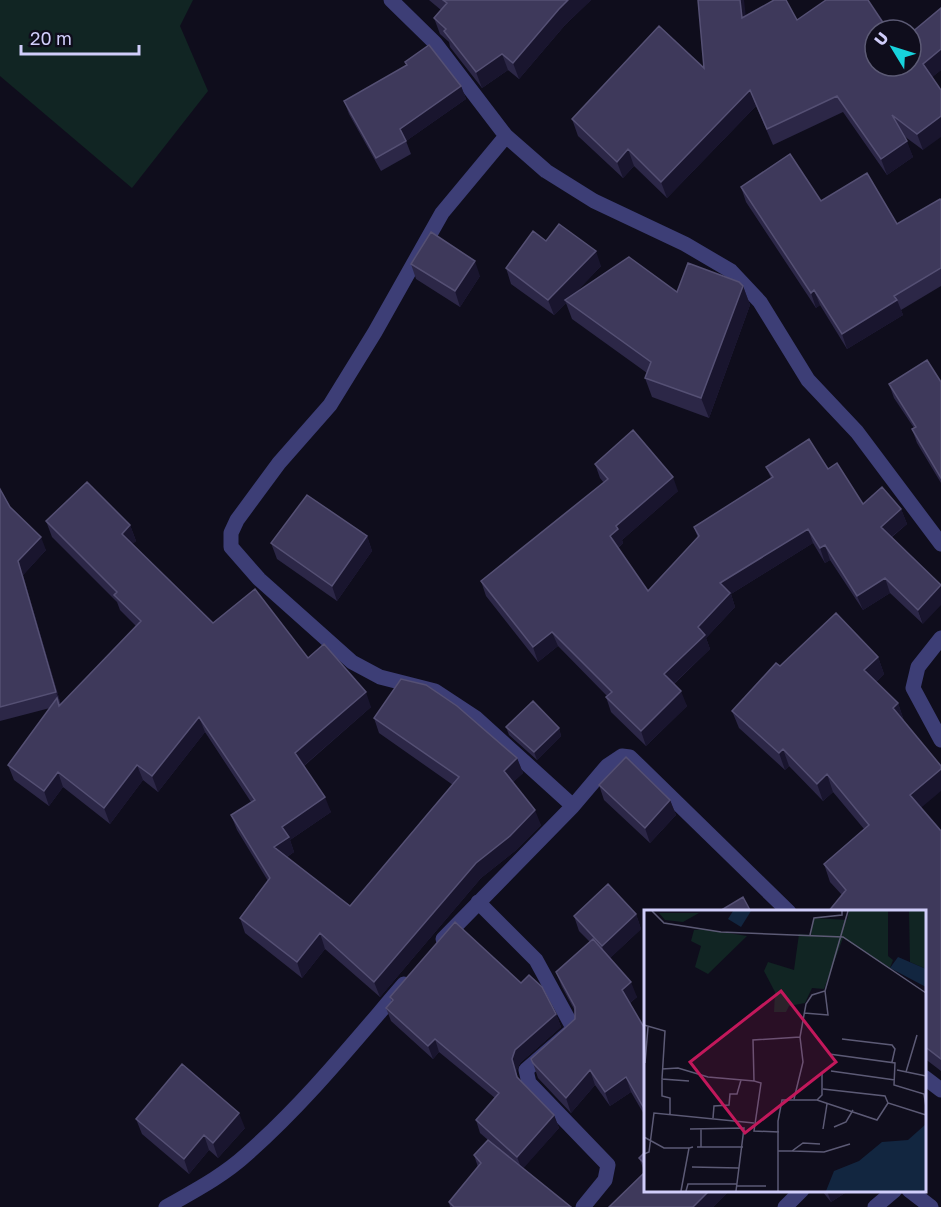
<svg xmlns="http://www.w3.org/2000/svg" width="941" height="1207" font-family="'Golos Text',sans-serif">
<style>
.green{fill:#112523}
.lines{fill:none;stroke-linecap:round;stroke-linejoin:round}
.minor{stroke:#3d3e76;stroke-width:15}
.wall{fill:#2c2747}
.shaded-wall{fill:#19152e}
.building{fill:#3e395b;stroke:#555074;stroke-width:1.5}
.inset-road{fill:none;stroke:#5c5a75;stroke-width:1.5}
.view{fill:#c2185b;fill-opacity:0.15;stroke:#c2185b;stroke-width:3}
.inset-edge{fill:none;stroke:#d0cdfa;stroke-width:3}
</style>
<rect width="100%" height="100%" fill="#0f0d1c"/>
<path class="green" d="M0 0H193L180 26 208 91 132 188 0 76Z"/>
<g class="lines">
<path class="minor" d="M391 0 435 43 506 136 546 171 594 201 685 244 731 271 760 302 808 380 857 432 941 544
M506 136 442 213 375 332 330 405 279 463 237 520 231 533V547L259 579 352 662 380 677 435 691 476 718 573 806 607 766 622 756 630 757 789 912
M941 638 918 667 913 688 941 740
M478 902 536 960 572 1026 571 1031 526 1070 529 1083 608 1165 605 1180 583 1207
M443 939 573 806
M924 1077 941 1090
M909 1190 931 1207
M166 1207C194 1191 223 1176 247 1154 304 1104 354 1042 404 984
M785 1207 802 1190
M875 1207 895 1190"/>
</g>
<path class="wall" d="M429 0H591L565 25 519 79 508 70 482 88 450 47 449 42 440 34 434 18 441 10Z
M746 16 797 20 875 30 941 70 932 77 923 150 904 136 913 157 887 175 843 112 773 145 756 106 667 198 634 166 623 178 578 136 572 119 704 68Z
M405 62 461 86 466 99 406 141 411 154 381 171 349 114 344 101 407 65Z
M741 187 821 201 897 224 941 201V286L901 310 903 315 847 349 820 305 816 308 746 202Z
M546 241 601 266 576 292H677L743 286 750 305 709 418 652 397 645 378 647 373 572 319 566 303 554 315 511 284 506 268Z
M411 264 480 276 460 307 416 279Z
M941 382V483L917 443 912 429 914 428 894 398 889 384Z
M595 464 678 491 622 540 623 543 618 548 648 591 698 538 694 527 771 478 766 467 828 469 863 504 901 509 907 524 892 537 923 624 890 593 863 610 830 560 825 563 813 543 731 594 735 607 706 638 710 649 674 684 687 706 646 746 611 712 606 697 607 696 558 646 538 662 486 596 481 581 604 483 600 478Z
M0 489 10 507 46 550 23 575 61 705 136 626 120 610 117 602 52 537 46 521 130 525 136 541 132 544 213 623 308 658 371 707 304 766 331 812 290 840 294 852 287 857 350 906 453 785 379 733 374 718 517 758 523 773 513 782 541 825 515 851 481 878 380 997 325 949 302 978 245 933 240 918 268 881 237 830 231 815 251 802 205 732 158 792 143 780 110 824 63 787 49 806 14 780 8 765 50 708 0 721Z
M367 536 372 551 337 601 277 559 271 543Z
M878 657 884 674 876 682 898 703 904 721 921 808 941 831V1071L924 1058V912L842 895 830 882 824 864 864 829 833 792 823 801 789 766 785 770 739 728 732 711 780 666Z
M506 727 559 728 561 736 537 760 509 735Z
M599 785 670 800 676 815 650 843 604 800Z
M636 914 641 929 610 958 637 997 630 1003 645 1029V1116L631 1092 610 1106 595 1085 571 1113 538 1078 533 1063 575 1019V1011L562 987 556 972 590 942 579 931 574 916Z
M521 983 556 1014 561 1027 520 1063 516 1072 518 1078 554 1115 559 1128 523 1168 571 1207H450L449 1202 478 1167 474 1155 488 1140 480 1133 476 1120 495 1098 439 1052 433 1059 391 1021 386 1008 392 1002 390 997Z
M136 1119 245 1128 218 1158 209 1150 189 1174 142 1134Z
M645 1152V1191H729L713 1207H609L645 1173 639 1158Z
M822 1191H848L831 1202Z"/>
<path class="shaded-wall" d="M568 0H591L565 25 519 79 513 63 559 9Z
M740 0H744L748 35 742 18Z
M941 49V70L929 80 923 64Z
M502 54 508 70 482 88 476 72Z
M461 86 466 99 406 141 400 129Z
M750 90 756 106 667 198 661 182Z
M941 116V137L923 150 917 134Z
M907 141 913 157 887 175 881 159Z
M628 149 634 166 623 178 617 162Z
M596 251 601 266 567 302 565 300 566 303 554 315 548 300Z
M475 261 480 276 460 307 455 291Z
M743 286 750 305 709 418 701 398Z
M814 290 820 305 816 308 811 293Z
M897 300 903 315 847 349 842 334Z
M673 477 678 491 622 540 623 543 615 550 610 536 616 526Z
M901 509 907 524 886 541 881 527Z
M130 525 136 541 127 549 122 534Z
M808 529 813 543 731 594 735 607 706 638 710 649 669 688 664 674 698 627 720 583Z
M367 536 372 551 337 601 332 586Z
M41 537 46 550 23 575 61 705 56 692 18 561Z
M825 545 830 560 825 563 820 548Z
M885 578 890 593 863 610 857 596Z
M941 585V605L923 624 918 610Z
M552 632 558 646 538 662 533 647Z
M878 657 884 674 871 687 864 670Z
M681 691 687 706 646 746 641 731Z
M366 692 371 707 301 768 295 753Z
M898 703 904 721 899 726 893 708Z
M199 717 205 732 158 792 152 776Z
M559 728 561 736 537 760 534 752Z
M783 749 789 766 785 770 779 753Z
M517 758 523 773 509 786 504 771Z
M137 765 143 780 110 824 104 808Z
M941 769V791L916 812 910 795Z
M58 772 63 787 49 806 44 791Z
M827 774 833 792 823 801 817 784Z
M325 797 331 812 290 840 294 852 279 862 274 847 282 827Z
M670 800 676 815 650 843 645 828Z
M535 810 541 825 515 851 481 878 380 997 374 982 476 863Z
M636 914 641 929 607 961 602 946Z
M320 933 325 949 302 978 297 962Z
M631 982 637 997 627 1005 622 990Z
M556 1014 561 1027 520 1063 516 1072 522 1090 512 1059 515 1050Z
M435 1039 439 1052 433 1059 428 1046Z
M590 1070 595 1085 571 1113 566 1098Z
M626 1077 631 1092 610 1106 605 1092Z
M239 1113 245 1128 218 1158 213 1143Z
M554 1115 559 1128 522 1170 517 1157Z
M204 1135 209 1150 189 1174 184 1159Z
M709 1191H729L713 1207H693Z
M827 1191H848L831 1202Z"/>
<path class="building" d="M443 0H568L559 9 513 63 502 54 476 72 444 31 446 29 434 18 447 3Z
M698 0H740L742 18 774 0H786L797 20 826 0H868L888 30H875V66H911V33L941 8V49L923 64 941 90V116L917 134 892 115 907 141 881 159 837 96 767 129 750 90 661 182 628 149 617 162 572 119 659 26 704 68Z
M429 45 461 86 400 129 406 141 376 158 344 101 407 65 405 62Z
M790 154 821 201 867 173 897 224 940 199 941 201V268L894 296 897 300 842 334 814 290 811 293 741 187Z
M559 224 596 251 548 300 506 268 533 231 546 241Z
M431 232 475 261 455 291 411 264Z
M629 257 677 292 688 263 739 282 743 286 701 398 645 378 651 362 565 300Z
M927 360 941 382V478L912 429 916 427 889 384Z
M633 430 673 477 616 526 618 529 610 536 648 591 699 536 694 527 773 477 766 467 809 439 828 469 837 463 863 504 882 487 901 509 881 527 941 585 918 610 885 578 857 596 825 545 820 548 808 529 720 583 730 593 698 627 705 635 664 674 681 691 641 731 606 697 612 692 552 632 533 647 481 581 608 479 595 464Z
M87 482 130 525 122 534 213 623 255 589 308 658 324 644 366 692 295 753 325 797 282 827 289 837 274 847 350 906 459 777 374 718 401 679 426 685 457 706 517 758 504 771 535 810 510 836 476 863 374 982 320 933 297 962 240 918 270 878 231 815 255 800 199 717 152 776 137 765 104 808 58 772 44 791 8 765 57 698 59 706 141 621 114 595 117 592 46 521Z
M0 489 10 507 41 537 18 561 56 692 0 707Z
M307 495 367 536 332 586 271 543Z
M836 613 878 657 864 670 898 703 893 708 941 766V769L910 795 941 831V1059L924 1046V912H828L846 890 824 864 869 825 827 774 817 784 783 749 779 753 732 711 776 663 780 666Z
M533 701 559 728 534 752 506 727Z
M626 757 670 800 645 828 599 785Z
M608 884 636 914 602 946 574 916Z
M743 897 751 912H718Z
M455 922 521 983 529 975 542 987 556 1014 515 1050 512 1059 517 1077 554 1115 517 1157 476 1120 499 1093 435 1039 428 1046 386 1008 393 1000 390 997Z
M593 939 631 982 622 990 645 1029V1110L626 1077 605 1092 590 1070 566 1098 533 1063 531 1059 575 1019V1007L556 972Z
M182 1064 239 1113 213 1143 204 1135 184 1159 136 1119Z
M488 1140 571 1207H454L449 1202 481 1163 474 1155Z
M645 1152V1164L639 1158Z
M645 1172V1191H709L693 1207H609Z"/>
<g transform="translate(644 910)">
<rect width="282" height="282" fill="#0f0d1c"/>
<path d="M205 1H244V46L249 50 246 58 199 28 180 79 168 78 161 93 145 96 142 102H130L131 82 120 61 124 52 150 60 155 24 167 25 170 8 203 10ZM265 1H282V59L266 52ZM15 3H55L39 12 21 10ZM50 20 60 19 103 26 64 64 51 57 57 36 47 31Z" fill="#112523"/>
<path d="M89 1H107L97 17 84 9ZM254 47 282 59V77L246 58ZM282 214V281H182L190 261 215 251 238 232 264 230Z" fill="#122640"/>
<path class="inset-road" d="M8 1 20 13 77 22 199 27 282 83M166 25 170 8 198 5V1M160 103 184 105 181 81M0 115 21 121 18 169 45 171M198 129 248 135 251 139 248 152M185 144 251 153 250 175 280 184 282 197M1 153 4 117M18 159 34 158 64 167 110 171M253 160 282 166M187 161 251 170M262 162 273 125M18 169V186L26 188V204M179 179 241 186 244 193 282 205M150 189 159 152 156 127 162 94 168 85 181 81 204 1M173 190 178 185V163M69 208 70 196 85 195 86 184H93L97 170M190 217 202 212 209 200M46 219 100 218 92 281M179 219 183 194M135 222 110 221 117 173 110 171 109 130 156 127M0 227 20 238H45M53 237H57V219M57 237H99M134 241H148L159 233 176 234M148 241 180 242 206 234M0 244 5 242 10 203 110 213M48 257 95 258M93 276H122M37 281 45 238 49 237M42 281 44 274H93M134 281V211L138 190H173L233 210 244 193"/>
<path class="view" d="M137 81 192 152 101 223 46 152Z"/>
<rect width="282" height="282" class="inset-edge"/>
</g>
<g transform="translate(893 48) rotate(308)"><circle r="28" fill="#0f0d1c" stroke="#5c5a75" stroke-width="1.5"/>
<path d="M0-4.5L10 22L0 15L-10 22Z" fill="#17d2dc"/>
<text y="-9" font-size="16" font-weight="bold" text-anchor="middle" fill="#d0cdfa">U</text>
</g>
<path d="M21 45v9h118v-9" fill="none" stroke="#d0cdfa" stroke-width="3"/>
<text x="30" y="45" font-size="18" fill="#d0cdfa" stroke="#0f0d1c" stroke-width="4.5" paint-order="stroke">20 m</text>
</svg>
